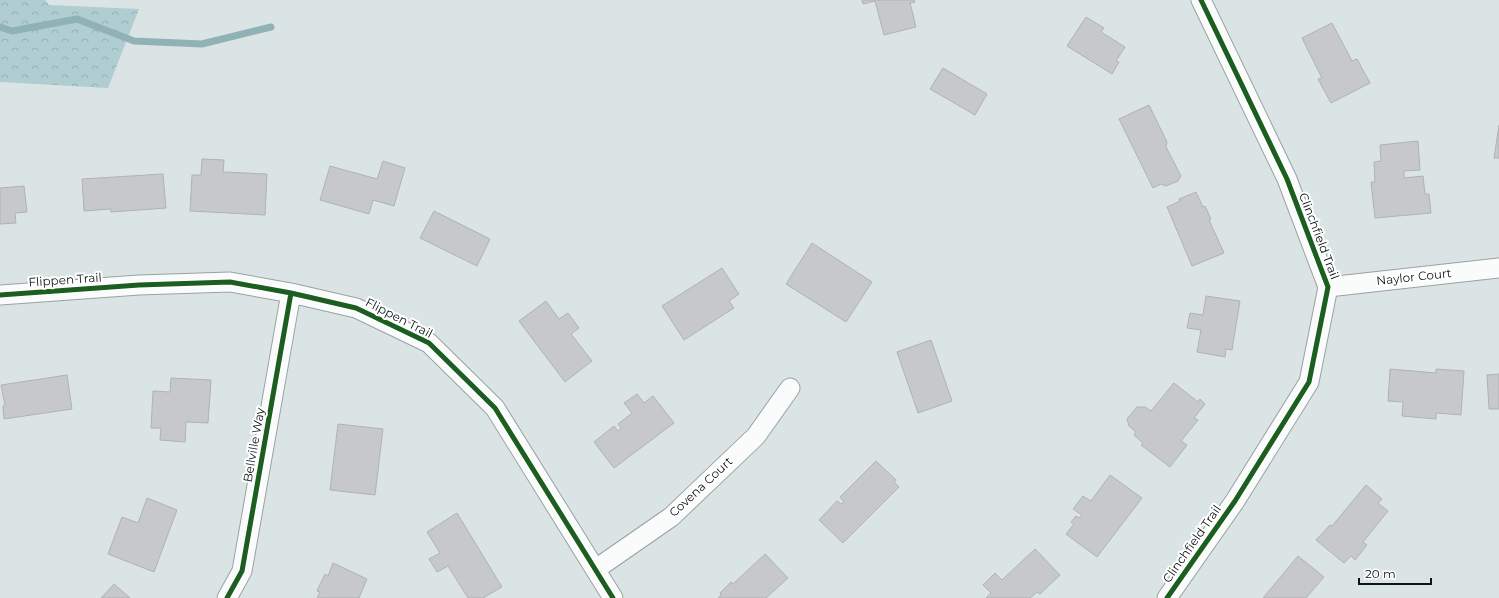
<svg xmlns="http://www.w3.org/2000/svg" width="1499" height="598" font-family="Montserrat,sans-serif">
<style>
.forest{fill:url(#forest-crowns)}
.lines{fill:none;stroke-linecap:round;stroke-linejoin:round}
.stream{stroke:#90b2b6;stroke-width:7}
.building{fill:#c7c8cb;stroke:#b0b2b4}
.minor-casing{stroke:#9ba1a2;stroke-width:21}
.minor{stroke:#fafbfb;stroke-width:19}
.cycleway-casing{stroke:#fff;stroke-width:8}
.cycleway{stroke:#1b5e20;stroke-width:5}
.labels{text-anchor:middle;stroke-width:4;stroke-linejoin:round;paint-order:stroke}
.street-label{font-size:12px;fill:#0f1515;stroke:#fff}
</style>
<defs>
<pattern id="forest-crowns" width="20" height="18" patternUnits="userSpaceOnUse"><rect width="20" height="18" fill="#b0cdd1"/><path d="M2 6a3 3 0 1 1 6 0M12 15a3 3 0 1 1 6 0" fill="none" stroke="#96afb3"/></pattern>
</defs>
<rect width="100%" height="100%" fill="#dbe4e5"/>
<path class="forest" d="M0 0H45L49 5 139 9 108 88 0 82Z"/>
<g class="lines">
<path class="stream" d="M0 27 12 31 77 19 134 41 202 44 271 27"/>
</g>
<path class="building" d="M862 0H914L915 2 910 3 916 27 884 35 875 1 863 4Z
M1086 17 1104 28 1101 32 1125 47 1116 61 1119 62 1112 74 1067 46Z
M1332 23 1352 61 1357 59 1370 83 1331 103 1318 79 1322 78 1302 38Z
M943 68 987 94 975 115 930 89Z
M1149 105 1167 142 1166 147 1181 176 1178 181 1166 186 1161 184 1153 188 1119 119Z
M1499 125V158H1494Z
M1418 141 1420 170 1404 171V178L1423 176 1425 194H1429L1431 213 1375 218 1371 182H1375L1374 162 1381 161 1380 145Z
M202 159 224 160 223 172 267 174 265 215 190 211 192 175H201Z
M383 161 405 168 394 206 373 200 369 214 320 200 330 166 377 179Z
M163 174 166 208 111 212V209L84 211 82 179Z
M24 186 27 212 15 213 16 223 0 224V188Z
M1196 192 1203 207 1205 206 1211 219 1209 220 1224 253 1192 266 1167 207 1180 201 1179 199Z
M434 211 490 239 477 266 420 238Z
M812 243 872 282 846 322 786 284Z
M722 268 739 294 729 301 734 308 684 340 662 306Z
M1206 296 1240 301 1232 350 1226 349 1225 357 1197 352 1201 330 1187 328 1190 313 1203 315Z
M546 301 559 319 568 313 579 328 571 334 592 361 565 382 519 321Z
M931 340 952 401 918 413 897 352Z
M1390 369 1436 373V369L1464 371 1461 415 1436 413V419L1402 416 1403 402 1388 401Z
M1499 374V409H1489L1487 375Z
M67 375 72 409 4 419 3 406 5 405 1 385Z
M171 378 211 380 208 423 186 422 185 442 160 440 161 428H151L153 391 170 392Z
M1174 383 1198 402 1200 399 1205 404 1194 418 1198 420 1181 441 1187 445 1170 467 1141 445 1143 443 1134 435 1136 432 1129 426 1127 419 1137 407H1145L1151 411Z
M637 394 644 403 653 396 674 423 614 468 594 442 614 426 618 431 621 428 618 424 632 413 624 403Z
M338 424 383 429 375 495 330 490Z
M876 461 896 480 894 482 899 487 843 543 819 520 837 501 841 504 844 502 840 497Z
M1110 475 1142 498 1097 557 1066 534 1074 524 1071 522 1076 516 1079 518 1082 515 1073 509 1083 496 1091 501Z
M1366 485 1382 499 1378 503 1388 511 1363 542 1367 545 1355 560 1351 556 1344 563 1316 540 1330 525 1332 526Z
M147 498 177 510 154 572 108 554 122 517 138 523Z
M457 513 502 587 483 598H468L448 566 437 572 429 559 440 553 427 532Z
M1035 549 1060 575 1040 594 1037 592 1030 598H986L991 593 983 585 995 573 1002 580Z
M765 554 788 578 766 598H718L721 595 720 593 731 582 733 584Z
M1298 556 1324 577 1306 598H1263Z
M333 563 367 579 359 598H317L320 592 317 591 325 574 328 576Z
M114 584 130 598H101Z"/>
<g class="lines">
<g class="minor-casing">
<path id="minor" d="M1328 287 1499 268
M0 295 139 285 230 282 291 293 356 308 429 343 495 408 613 598
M596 569 671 517 756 436 790 388
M227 598 242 571 291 293
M1167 598 1235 501 1309 382 1328 287 1287 179 1201 0"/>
</g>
<use href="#minor" class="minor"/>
<g class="cycleway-casing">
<path id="cycleway" d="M0 295 139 285 230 282 291 293 356 308 429 343 495 408 613 598
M227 598 242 571 291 293
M1167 598 1235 501 1309 382 1328 287 1287 179 1201 0"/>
</g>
<use href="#cycleway" class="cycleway"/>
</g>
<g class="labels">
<g class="street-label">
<text transform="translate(1319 236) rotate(69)" y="4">Clinchfield Trail</text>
<text transform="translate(1414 277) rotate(-6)" y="4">Naylor Court</text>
<text transform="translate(65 280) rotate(-4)" y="4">Flippen Trail</text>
<text transform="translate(399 318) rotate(27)" y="4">Flippen Trail</text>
<text transform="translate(254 445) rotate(-80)" y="4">Bellville Way</text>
<text transform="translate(701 487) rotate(-43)" y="4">Covena Court</text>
<text transform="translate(1192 544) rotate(-55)" y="4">Clinchfield Trail</text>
</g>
</g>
<path d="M1359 578v6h72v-6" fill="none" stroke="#0f1515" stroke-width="2"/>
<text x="1365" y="578" font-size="12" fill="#0f1515" stroke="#ffffff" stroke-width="3" paint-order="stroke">20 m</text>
</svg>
